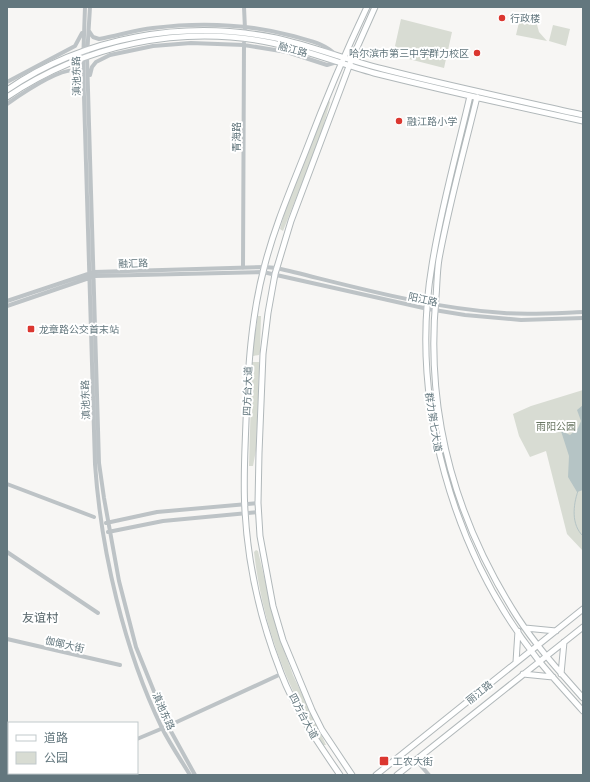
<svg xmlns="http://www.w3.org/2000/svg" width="590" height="782" font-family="'Asap Condensed','Noto Sans SC',sans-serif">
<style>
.green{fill:#d8dcd3}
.water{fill:#b5c4c5}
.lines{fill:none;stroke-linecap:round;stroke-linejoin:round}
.stream{stroke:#b5c4c5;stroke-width:1}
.major-casing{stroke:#b1b8ba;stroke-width:7}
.minor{stroke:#bdc3c6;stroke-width:4}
.major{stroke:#fff;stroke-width:5}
.poi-dot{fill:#db3730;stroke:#fff;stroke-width:1.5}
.labels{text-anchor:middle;stroke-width:4;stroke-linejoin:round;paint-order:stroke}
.poi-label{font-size:10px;fill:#63777e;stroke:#fff;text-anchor:start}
.street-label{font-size:10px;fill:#63777e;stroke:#fff}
.park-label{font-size:10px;fill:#697662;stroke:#fff}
.quarter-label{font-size:12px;fill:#556469;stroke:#fff}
</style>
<rect width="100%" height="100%" fill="#f7f6f4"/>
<path class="green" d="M520 18 536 21 539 32 547 41 516 35Z
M401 19 452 32 444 68 393 55Z
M553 25 570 29 566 46 549 41Z
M328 100 330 102 321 135 283 231 280 229 287 204Z
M258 316H261L260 352 259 355 253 356 252 352Z
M252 362H259V371L256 450 253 466H249Z
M583 390V551L567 534 546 451 530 457 519 436 513 414 531 406Z
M256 550 258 551 277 631 293 675 326 745H323C285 686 262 621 254 552Z"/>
<path class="water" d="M583 405V490L577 492 568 477 569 456 561 431 570 435 578 428 581 421 577 410Z"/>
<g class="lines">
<path class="stream" d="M578 491C573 505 571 525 583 536"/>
<g class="major-casing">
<path id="major" d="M7 90C84 37 184 19 276 38 312 46 347 60 383 69 449 86 516 100 583 115
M470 96C457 152 441 208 432 265 409 401 453 553 539 661 553 678 568 694 583 711
M7 97C84 45 181 24 272 43 307 50 340 64 374 73 443 90 513 106 583 121
M477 97C464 151 449 204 439 259 437 271 437 285 436 297 425 414 455 520 518 618 537 647 560 672 583 698
M525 628 556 631
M516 662 518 631
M523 674 553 677
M561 674 564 642
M340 775C318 743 295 710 281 673 261 622 248 565 245 511 243 481 245 451 246 421 248 369 251 318 264 268 274 228 290 191 305 153 324 103 344 55 367 7
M352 775 322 730 312 710 283 640 273 606 260 536 258 503 259 453 263 354 268 313 275 274 291 221 351 61 375 7
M376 775 583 609
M397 775 583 627"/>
</g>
<path class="minor" d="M85 7 83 63 95 464C101 550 124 650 162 728 170 744 181 760 190 775
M90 7 87 56 99 463 104 498 119 581 136 647 168 726 195 775
M244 7 245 29
M89 31 93 37 99 39C117 36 135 30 153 28 200 22 248 24 293 36 310 41 325 43 337 56
M90 75 92 67 96 62 110 55 153 46 191 43 244 45 287 52 327 65 337 62
M7 82 75 46 82 33
M7 104C20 95 62 66 77 71L82 80
M243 268 244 43
M7 301 94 272 264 267 277 268C352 286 427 308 504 313 530 315 557 313 583 312
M7 306 95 276 263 272 428 309 465 315 521 320 583 318
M7 484 94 517
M106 523 157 512 258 503
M108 532 163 521 258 512
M7 552 98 613
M7 639 120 665
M137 739 168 726 281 674
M416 760 429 775
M64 775 66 773"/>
<use href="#major" class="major"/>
</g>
<g class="poi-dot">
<circle cx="502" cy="18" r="4"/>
<circle cx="477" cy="53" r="4"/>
<circle cx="399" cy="121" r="4"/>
<rect x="27" y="325" width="8" height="8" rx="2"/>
<rect x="379" y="756" width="10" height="10" rx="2"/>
</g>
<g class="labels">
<g class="poi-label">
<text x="510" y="22">行政楼</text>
<text x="469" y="57" text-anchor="end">哈尔滨市第三中学群力校区</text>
<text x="407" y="125">融江路小学</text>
<text x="39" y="333">龙章路公交首末站</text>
<text x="393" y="765">工农大街</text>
</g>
<g class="street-label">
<text transform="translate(293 49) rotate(15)" y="4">融江路</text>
<text transform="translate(76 76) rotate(-91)" y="4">滇池东路</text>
<text transform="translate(236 137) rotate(-90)" y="4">青海路</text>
<text transform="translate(133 263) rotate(-2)" y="4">融汇路</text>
<text transform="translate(423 299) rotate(12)" y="4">阳江路</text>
<text transform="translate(247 391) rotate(-88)" y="4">四方台大道</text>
<text transform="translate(85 400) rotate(-92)" y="4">滇池东路</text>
<text transform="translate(434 422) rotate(81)" y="4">群力第七大道</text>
<text transform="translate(65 644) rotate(13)" y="4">伽倻大街</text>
<text transform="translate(479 692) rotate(-39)" y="4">丽江路</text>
<text transform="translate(164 711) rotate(66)" y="4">滇池东路</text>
<text transform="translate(304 716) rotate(62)" y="4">四方台大道</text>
</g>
<g class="park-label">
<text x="556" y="430">雨阳公园</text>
</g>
<g class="quarter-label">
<text x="40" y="622">友谊村</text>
</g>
</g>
<rect width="590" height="782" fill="none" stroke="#63777e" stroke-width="16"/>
<rect x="8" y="722" width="130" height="52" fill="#ffffff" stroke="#c1c9cb"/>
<rect x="16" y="735" width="20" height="6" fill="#ffffff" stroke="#c1c9cb"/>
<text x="44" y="742" font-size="12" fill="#63777e">道路</text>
<rect x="16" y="752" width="20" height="12" fill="#d8dcd3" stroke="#c1c9cb"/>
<text x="44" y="762" font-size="12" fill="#63777e">公园</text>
</svg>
